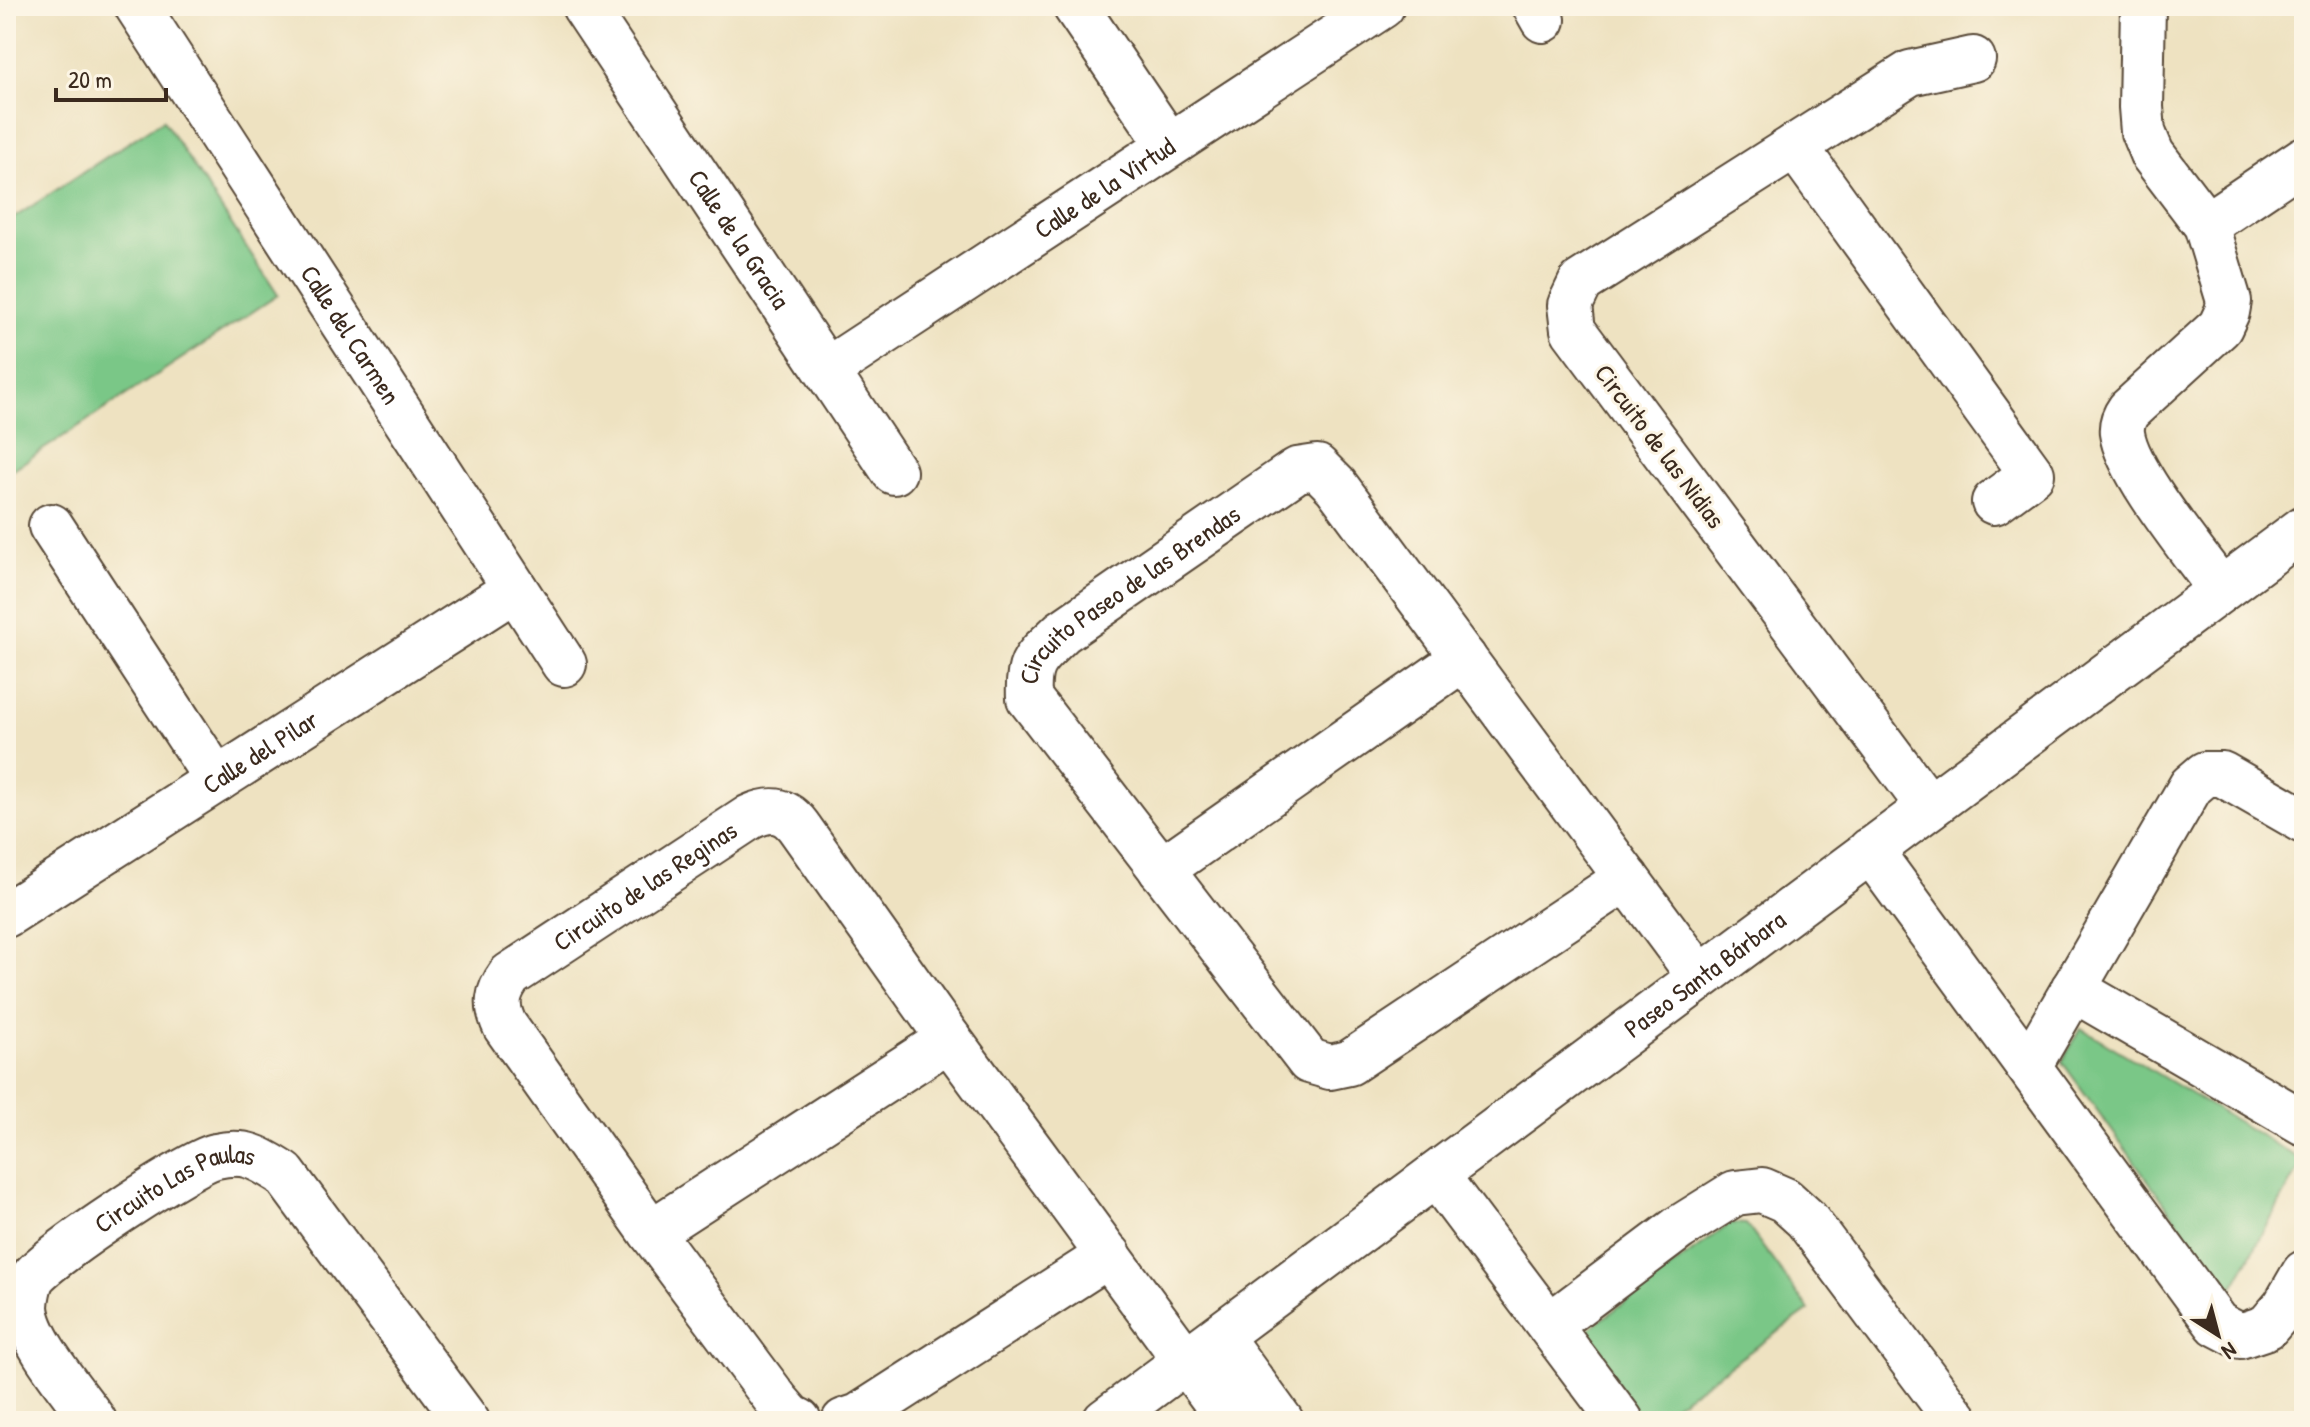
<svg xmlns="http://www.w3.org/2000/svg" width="2310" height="1427" font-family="'Patrick Hand',sans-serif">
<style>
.green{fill:#7ac787;stroke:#5a7852;stroke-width:2}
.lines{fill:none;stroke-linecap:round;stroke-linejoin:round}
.minor-casing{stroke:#564636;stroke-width:48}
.minor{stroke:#fff;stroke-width:44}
.labels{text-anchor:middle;stroke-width:6;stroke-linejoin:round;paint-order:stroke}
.street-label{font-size:26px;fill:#3b2a1e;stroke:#fcf5e5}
</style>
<rect width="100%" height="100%" fill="#fcf5e5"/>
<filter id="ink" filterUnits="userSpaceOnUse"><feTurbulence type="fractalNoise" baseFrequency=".0125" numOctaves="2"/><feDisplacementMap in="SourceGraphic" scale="16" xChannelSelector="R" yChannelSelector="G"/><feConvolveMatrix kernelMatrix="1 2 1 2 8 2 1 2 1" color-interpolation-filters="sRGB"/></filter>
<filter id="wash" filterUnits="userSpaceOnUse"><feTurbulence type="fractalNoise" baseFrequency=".006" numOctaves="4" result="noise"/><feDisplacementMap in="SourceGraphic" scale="32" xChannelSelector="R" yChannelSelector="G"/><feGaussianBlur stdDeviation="1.8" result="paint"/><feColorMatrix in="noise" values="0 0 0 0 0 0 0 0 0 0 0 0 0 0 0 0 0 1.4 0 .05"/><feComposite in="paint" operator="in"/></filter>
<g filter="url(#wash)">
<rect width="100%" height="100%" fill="#eee2c1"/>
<path class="green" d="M163 120 278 295 6 474V223Z
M2081 1028 2303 1161 2230 1293 2062 1062Z
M1731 1223 1746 1224 1809 1310 1651 1421H1637L1578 1337Z"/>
</g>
<g filter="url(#ink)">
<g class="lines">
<g class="minor-casing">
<g id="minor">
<path id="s1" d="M137 6 564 664"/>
<path id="s2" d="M584 6 894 472"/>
<path d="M1075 6 1169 145"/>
<path d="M1535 6 1543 20"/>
<path d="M2143 6 2141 107 2143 132 2152 154 2206 225 2229 301 2227 312 2220 327 2129 410C2124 417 2121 425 2122 433 2127 472 2195 554 2220 589"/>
<path d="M1795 146 2032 474 1994 502"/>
<path d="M2206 225 2304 159"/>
<path id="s3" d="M827 370 1382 6"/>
<path d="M51 526 217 780"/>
<path d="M1929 807 1573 330 1570 305 1581 282 1910 73 1973 59"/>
<path d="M1870 850 2217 1324 2240 1336 2267 1327 2285 1306 2304 1273"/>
<path d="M1161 870 1464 658"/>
<path id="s4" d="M1627 878 1349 1063 1330 1067 1309 1061 1029 698C1027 659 1036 658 1062 632L1297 470 1317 467 1336 486 1700 977"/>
<path id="s5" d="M6 915 515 589"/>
<path d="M2073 989 2304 1123"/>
<path d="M2029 1066 2191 786 2205 774H2222L2304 821"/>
<path d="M1436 1175 1621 1421"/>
<path d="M651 1232 949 1039"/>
<path d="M1550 1325 1679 1228 1735 1193 1762 1190 1785 1200 1806 1219 1957 1421"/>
<path d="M1220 1337 1281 1421"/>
<path id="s6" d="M94 1421C74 1392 28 1341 26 1307 26 1299 29 1283 33 1277 47 1257 193 1160 216 1156 247 1149 260 1159 284 1174L467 1421"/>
<path id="s7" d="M799 1421 791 1417 777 1401 651 1232 505 1026C495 1005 497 993 510 975L750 817C770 808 784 808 798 826L949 1039 1230 1421"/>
<path d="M844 1421 859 1416 1109 1255"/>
<path id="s8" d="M1105 1421 2304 528"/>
</g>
</g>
<use href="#minor" class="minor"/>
</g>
</g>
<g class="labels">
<g class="street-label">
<text dy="9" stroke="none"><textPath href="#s3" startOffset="332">Calle de la Virtud</textPath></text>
<text dy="9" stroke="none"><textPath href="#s2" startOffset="280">Calle de la Gracia</textPath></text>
<text dy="9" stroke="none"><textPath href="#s1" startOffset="392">Calle del Carmen</textPath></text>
<text transform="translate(1660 446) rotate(53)" y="9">Circuito de las Nidias</text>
<text dy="9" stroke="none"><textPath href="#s4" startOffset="986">Circuito Paseo de las Brendas</textPath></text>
<text dy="9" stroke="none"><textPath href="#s5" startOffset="302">Calle del Pilar</textPath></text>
<text dy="9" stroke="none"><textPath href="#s7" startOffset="710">Circuito de las Reginas</textPath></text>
<text dy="9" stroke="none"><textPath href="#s8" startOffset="748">Paseo Santa Bárbara</textPath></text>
<text dy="9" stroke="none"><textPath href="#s6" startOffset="336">Circuito Las Paulas</textPath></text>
</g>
</g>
<rect width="2310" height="1427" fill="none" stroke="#fcf5e5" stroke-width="32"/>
<g transform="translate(2218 1335) rotate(144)" stroke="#fcf5e5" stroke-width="6" paint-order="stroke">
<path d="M0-6L14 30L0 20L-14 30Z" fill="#3b2a1e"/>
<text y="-12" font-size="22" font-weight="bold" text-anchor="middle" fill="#3b2a1e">N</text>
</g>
<path d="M56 88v12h110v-12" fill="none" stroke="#3b2a1e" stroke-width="4"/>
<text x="68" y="88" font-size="24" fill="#3b2a1e" stroke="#fcf5e5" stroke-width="6" paint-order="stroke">20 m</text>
</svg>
